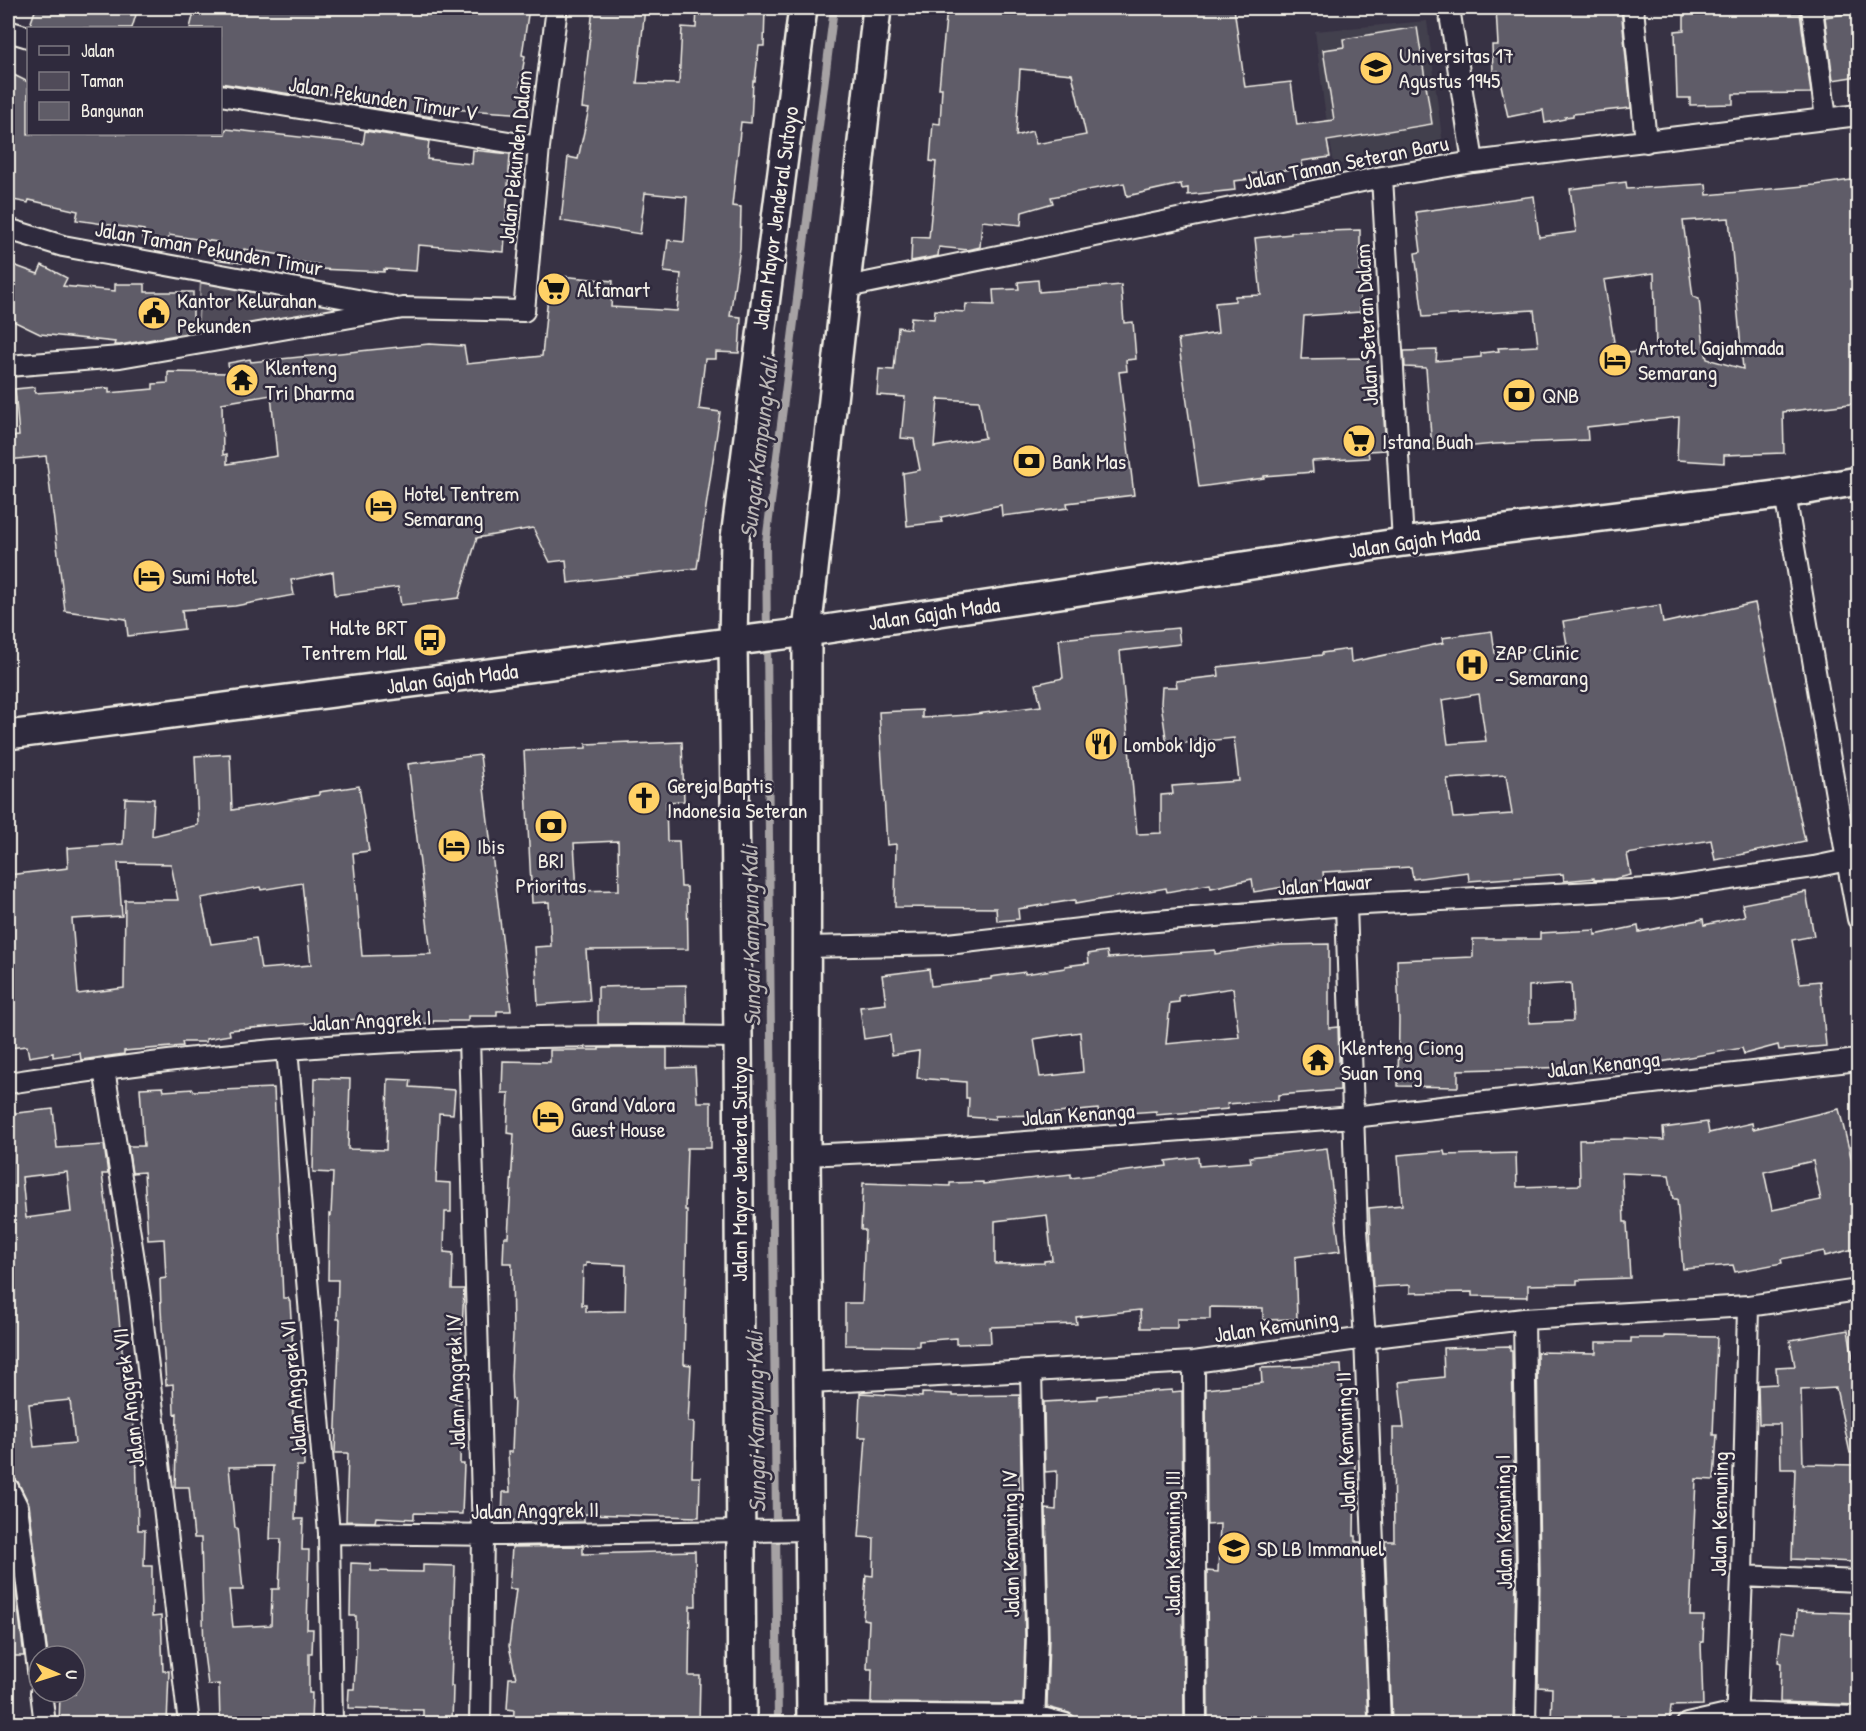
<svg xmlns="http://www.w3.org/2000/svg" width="1866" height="1731" font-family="'Patrick Hand',sans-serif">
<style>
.built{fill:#433f4e}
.green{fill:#504b59;stroke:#a29ea0;stroke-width:1.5}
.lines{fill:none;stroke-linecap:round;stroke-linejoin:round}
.stream{stroke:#a6a2a4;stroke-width:8}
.building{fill:#5f5c67;stroke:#f4f1e8;stroke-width:1.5;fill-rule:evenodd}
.street-casing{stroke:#f4f1e8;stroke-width:24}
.secondary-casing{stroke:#f4f1e8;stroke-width:32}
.street{stroke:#2f2a3d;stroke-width:20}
.secondary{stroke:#2f2a3d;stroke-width:27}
.labels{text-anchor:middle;stroke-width:5;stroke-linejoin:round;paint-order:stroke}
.poi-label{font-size:22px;fill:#f4f1e8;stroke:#2f2a3d;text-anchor:start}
.street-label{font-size:22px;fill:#f4f1e8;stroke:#2f2a3d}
.water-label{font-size:24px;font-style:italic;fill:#bab6b5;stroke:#2f2a3d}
</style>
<rect width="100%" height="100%" fill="#373244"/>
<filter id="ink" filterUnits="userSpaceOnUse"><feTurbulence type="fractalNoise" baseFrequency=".0167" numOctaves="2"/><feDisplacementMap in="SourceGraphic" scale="12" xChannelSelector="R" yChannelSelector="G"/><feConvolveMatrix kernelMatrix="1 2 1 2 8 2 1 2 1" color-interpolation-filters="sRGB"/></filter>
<g filter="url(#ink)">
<path class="built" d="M1427 21 1443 145 1334 165 1324 104 1315 31Z"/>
<path class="green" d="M201 277 369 307 197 339Z"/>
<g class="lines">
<path class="stream" d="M778 1724 766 542 834 8"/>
</g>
<path class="building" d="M36 8H138L132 28H36L30 25Z
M195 8H529L522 55 525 56 520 85 531 86 528 114 433 108 432 117 339 102V94H291L220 83V28H190Z
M593 8H645L637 83 679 84 682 27 696 28 697 8H765L764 46H759L755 81H753L751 123 741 122 732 206 741 207 740 248 730 316 741 317 739 353 716 352V359H705L699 409 720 412 697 568 568 583 566 560 550 562 533 528 477 538 459 598 401 605 398 587 335 595 333 572 291 580 294 595 235 606 182 610 184 629 128 636 126 619 65 611 46 456 8 460V437L19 436 15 389 35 387V393L109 388V393L153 389V384L168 383V372L229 373 228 363 250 359 251 362 429 344 464 346 467 364 542 356 550 275 613 281 611 307 677 311 681 274 664 272 668 240 684 242 687 197 645 193 640 234 561 221 568 157 578 159 589 109 582 108ZM271 395 277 456 227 464V454L223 455 222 403Z
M947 8H987L1034 13 1035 8H1234L1245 87 1291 82 1297 125 1334 120 1323 50 1344 47 1343 39 1417 27 1432 124 1327 141 1330 157 1302 161 1303 168 1250 174 1251 179 1234 181 1235 190 1188 195V188L1182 189 1181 184 1127 196 1124 183 1051 197 1053 203 1022 212 1021 225 982 221 980 247 968 250 939 247 938 256 911 261 912 237 929 238 936 162 930 161 933 123 940 124 942 88H939ZM1020 69 1072 74 1086 135 1036 144 1032 131 1016 136Z
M1496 8H1621L1631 108 1573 114V116L1565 117V119L1545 123 1543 110 1508 117 1498 71 1493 72 1492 45H1498Z
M1684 8H1788V13H1800L1811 93 1733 94V104L1690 105V98H1677L1675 31 1684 30Z
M1858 12V76L1833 80 1825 17Z
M8 72 28 82V134H225L226 129 363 144 365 131 429 141 427 159 472 164 473 150 510 154 504 252 418 245 416 271 384 269V272L319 269V265L281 259 282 255 244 249 242 263 214 259 217 242 169 235 168 243 143 239 144 230 76 220 78 211 29 200 28 203 8 199Z
M1858 179V403L1783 412 1784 453 1724 455V463L1677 460 1679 417 1587 427 1588 440 1495 444 1432 450 1426 368 1405 367 1404 351 1437 350 1436 361 1481 357V353L1499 351 1498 348 1538 346 1534 310 1423 317 1415 253 1421 252 1416 212 1534 196 1539 237 1576 232 1570 189 1626 182 1627 189 1706 184 1707 195 1815 185ZM1729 218 1743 369 1707 359 1703 339 1699 299 1693 297 1683 221ZM1654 273 1656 350 1616 354 1604 280Z
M1360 230V312L1304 316 1301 359 1368 358V375H1381L1386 450 1368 451 1369 458 1312 461 1313 472 1264 476V478L1199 487 1178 339 1218 333 1215 303 1235 301V296L1261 295 1255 238 1291 234V232Z
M8 263 38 274 42 265 67 278 63 286 115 291V284H145V292H193V332L120 345H114L115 342 40 334 9 319Z
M1038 280 1039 292 1121 285 1124 323 1133 322 1136 359 1126 360 1127 371 1119 372 1134 495 1067 503 1068 508 1002 516 1001 505 941 517 942 522 907 526 903 473 920 470 914 439 901 438 905 397 877 395 879 369 894 370 898 327 910 329 911 317 934 319 935 310 965 312 966 304 994 305 993 290 1019 289 1018 282ZM938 399 979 401 985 438 934 447Z
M1755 603 1805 841 1715 860 1711 840 1627 854 1631 875 1614 879 1594 880V878L1564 881 1563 874 1469 881 1468 872 1413 879 1411 867 1323 872 1324 880 1254 892 1252 879 1211 888 1210 884 1167 892 1166 888 1075 904V900L1018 909 1019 919 997 921 996 908 895 907 896 844 887 845 879 712 922 710V718L967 715 1041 706 1036 684 1063 678 1059 639 1178 628 1180 644 1120 651 1137 834 1161 833V795L1173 794 1172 786 1239 781 1234 738 1167 745 1161 703 1162 687H1177L1176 681 1219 676 1218 667 1322 655V653L1350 649 1351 662 1443 643 1442 638 1492 631 1495 653 1567 645 1563 621 1660 605 1663 623ZM1479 694 1486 741 1448 744 1442 700ZM1506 775 1512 814 1453 818 1447 779Z
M630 742V744L682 742 684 801 666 802 667 841H679L681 887H687L688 949 586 950 590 1001 538 1005 535 947 551 946 549 902 532 903 524 751 586 748V744ZM618 841 619 890 577 891 574 843Z
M230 754 232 810 319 795V792L359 786 369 851 353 853 362 956 431 954 408 764 480 755 511 1011H497V1016H468V1021H433V1023L371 1026V1018L229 1030 230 1035 206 1039V1042H182L183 1046 124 1051V1054L81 1060 80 1053 53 1057V1053L29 1057 27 1046 8 1048V875L68 868 67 848 123 844 125 798 154 799 152 836 198 825 195 756ZM118 863 171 864 178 900H125L124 988 78 994 72 919 122 916ZM302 883 311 965 261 969 256 938 211 944 201 898 260 887 261 890Z
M1806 892 1814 936 1792 940 1800 983 1820 981 1826 1046 1779 1050 1778 1045 1744 1054 1742 1048 1620 1069V1071L1576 1073V1067L1458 1070V1087L1398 1086 1399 1020 1397 960 1473 957V939H1540V933L1595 930V935L1638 926 1639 932 1703 919 1704 925 1745 916 1742 904ZM1571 983 1573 1021 1529 1023V986Z
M1329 944V1028L1338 1027 1340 1090 1278 1095V1100L1227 1104 1228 1109 1156 1115V1111L1099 1115 1098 1109 1037 1115 995 1116V1119L968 1117 969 1098H966V1082L917 1078 919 1051 892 1055 890 1035 864 1039 860 1007 886 1004 882 975 929 969 931 986 991 979V977L1025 972V974L1065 968V966L1089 963 1088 954 1107 951 1108 958 1215 950V954L1281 945ZM1233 988 1239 1037 1166 1044 1170 1003 1179 1002V996ZM1080 1032 1083 1072 1040 1077 1034 1039Z
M686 985 687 1024H598V987Z
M599 1048H667V1068L695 1067 697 1102H711V1148H687L685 1210H687L684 1364 691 1365 688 1422H694L692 1477H700L699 1517 584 1514V1522L513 1523 514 1520 502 1519 503 1492H510L508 1452H512L514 1399H512L511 1376 513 1334 512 1263H503L504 1237H508L514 1134 507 1133 509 1093H502L503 1061 550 1062V1050H599ZM586 1263 626 1265 625 1311 586 1312V1305H582L583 1266H586Z
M315 1078 350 1079 348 1149 386 1150 388 1079 411 1080 410 1087 455 1090 453 1114 439 1113 436 1182 451 1183V1212H445L444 1252 453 1253 452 1289H464L461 1349H457L455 1404H461L460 1464H464L462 1514 414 1513V1519L376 1517 375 1522 346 1521 348 1453H335L340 1319H337L338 1280H328L329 1214 331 1215 333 1173 313 1172Z
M163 1087 164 1091 193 1089 194 1091 274 1088 283 1298H288L290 1302 292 1333 294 1363H291L294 1440 303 1439 304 1466H297L295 1519H303L302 1550H309L307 1629H313L312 1653H309V1693H312L311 1724H220L219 1684 208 1685 204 1654 201 1538H194L189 1487H175L177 1413 174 1414 173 1384 166 1385 161 1310 160 1279 166 1278 164 1239 148 1240 144 1172 132 1173 128 1146H144L140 1088ZM273 1466 270 1539H281L279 1589H272L271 1625 233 1627 229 1590H243L237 1528H235L229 1467Z
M53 1109 57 1148 104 1145 108 1174H102L112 1247 123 1359H125L136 1443 138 1530H145L144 1566H152V1617L161 1616 163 1671H169L167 1724H59L60 1694H75V1656H48L29 1504 18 1482 14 1478 8 1476V1114ZM67 1172 71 1212 26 1218 22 1177ZM70 1400 75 1443 34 1447 29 1404Z
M1839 1109 1858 1185V1189L1853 1190 1858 1213V1248L1825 1256 1824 1251 1781 1259 1782 1263 1735 1272 1733 1265 1683 1269 1677 1199H1673L1669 1175 1622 1173 1624 1222H1627L1630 1278 1577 1280V1284L1528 1285V1297L1472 1296V1292L1410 1293V1285L1373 1287 1369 1208 1402 1205 1398 1155 1444 1151 1445 1155 1516 1153 1517 1187 1580 1185 1579 1140 1624 1139V1138L1664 1140 1663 1128 1707 1122 1709 1133 1752 1123 1753 1129ZM1813 1161 1821 1200 1772 1210 1764 1172Z
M1327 1148 1340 1251 1295 1257 1297 1319 1263 1320V1308L1210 1307V1319H1177V1328H1141L1140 1310 1076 1317 1077 1324 990 1327 991 1343 956 1344V1338L919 1341V1346L845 1345V1303H862L865 1230H861L863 1183 950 1186V1183L983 1182V1184L1071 1174V1178L1167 1166 1166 1161 1198 1157 1199 1166 1251 1162 1250 1157ZM1047 1215 1052 1260 1044 1261V1263L995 1264V1221Z
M1848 1330 1853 1358 1858 1357V1452L1850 1453 1836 1388 1801 1390 1803 1464 1856 1465 1852 1562 1792 1559 1795 1469H1781L1780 1424H1759L1758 1385 1777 1384 1776 1367 1795 1366 1790 1340Z
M1664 1336 1717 1337 1713 1435H1717L1714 1480 1696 1479 1690 1616H1704L1703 1642H1701L1703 1705 1671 1706 1669 1724H1551L1552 1688 1538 1687 1540 1576 1537 1352 1596 1353V1342H1631V1338H1664Z
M1510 1346V1351H1512L1516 1576 1513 1724H1392L1385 1541H1394L1393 1428H1404L1399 1382 1444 1377 1443 1348Z
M1341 1365 1347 1462H1355L1354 1536H1356V1542H1361L1368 1724H1208L1207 1571 1218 1572 1220 1524 1207 1525 1206 1389 1262 1383 1261 1368Z
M1172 1390V1392L1182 1391 1183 1525 1180 1566H1182L1183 1570 1184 1724H1077L1074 1716 1069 1713 1047 1707 1049 1637 1046 1509 1056 1510 1057 1471 1045 1472 1044 1402 1097 1399V1396L1125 1393Z
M860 1393 922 1397V1393L952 1394V1396L1020 1395 1021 1474H1019L1020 1508H1022L1025 1637 1023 1704 871 1703 872 1669H867L869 1620 863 1619 866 1575 873 1576 874 1538 859 1537 866 1437H858Z
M8 1526 24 1656H8Z
M583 1546V1554L695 1551 696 1606H690L689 1676H700L699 1724H513L514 1710 507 1709 509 1678H516L509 1646 516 1589H509L512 1547Z
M351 1563 371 1564V1571L423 1572V1565L455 1566 451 1686H453L452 1724H423V1710L348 1708 349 1689H354L356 1651V1616H350Z
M1797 1611 1858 1613V1705L1780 1702 1781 1663 1778 1662 1781 1631 1796 1633Z"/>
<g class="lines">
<g class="street-casing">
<path id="street" d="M1449 8 1473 162
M1633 8 1646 142
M1812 8 1826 119
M8 31 28 37
M220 95 539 147
M1382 177 1403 542
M8 229 63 246 390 306
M847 287 1382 177 1473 162 1858 115
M8 366 120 357 403 308 524 311 539 147 557 8
M1785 494 1847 860 1858 919
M1346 905 1357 1230 1365 1338 1380 1724
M806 947 948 944 1133 923 1346 905 1668 888 1814 867 1847 860
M469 1038 483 1535 480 1724
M287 1049 329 1533 332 1724
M104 1069 140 1298 189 1724
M8 1083C100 1069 194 1056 288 1049 437 1037 588 1034 738 1037
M806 1155 935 1149 1353 1117 1858 1060
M1524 1319 1528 1576 1525 1724
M1194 1362 1196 1724
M1031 1371 1037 1637 1034 1724
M810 1383 1194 1362 1365 1338 1524 1319 1748 1306 1858 1290
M8 1488 17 1506 39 1678
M329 1533 503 1535 809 1530
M1742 1576 1858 1581
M41 1692 45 1724
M811 1714 1034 1716 1065 1724
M1687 1724 1736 1713 1858 1717
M1736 1724 1742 1576 1748 1306"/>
</g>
<g class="secondary-casing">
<path id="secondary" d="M8 735 807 632 1403 542 1785 494 1858 481
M742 1724 738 1037 733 642 735 538 803 8
M811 1724 806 1155 807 632 877 8"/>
</g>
<use href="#street" class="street"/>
<use href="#secondary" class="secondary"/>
</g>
</g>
<defs>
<g id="university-disc" transform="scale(1.725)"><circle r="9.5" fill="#ffd166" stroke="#2f2a3d"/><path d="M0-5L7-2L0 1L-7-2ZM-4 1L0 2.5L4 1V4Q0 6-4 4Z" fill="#111"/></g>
<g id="supermarket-disc" transform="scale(1.725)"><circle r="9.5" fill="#ffd166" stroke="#2f2a3d"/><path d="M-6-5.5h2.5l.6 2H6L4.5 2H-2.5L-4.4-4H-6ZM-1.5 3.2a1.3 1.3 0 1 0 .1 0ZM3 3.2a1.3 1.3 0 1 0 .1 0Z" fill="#111"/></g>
<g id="civic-disc" transform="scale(1.725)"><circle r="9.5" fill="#ffd166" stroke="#2f2a3d"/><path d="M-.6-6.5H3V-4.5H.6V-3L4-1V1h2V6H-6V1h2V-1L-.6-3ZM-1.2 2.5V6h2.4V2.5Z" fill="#111"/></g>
<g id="hotel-disc" transform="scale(1.725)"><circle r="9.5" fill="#ffd166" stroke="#2f2a3d"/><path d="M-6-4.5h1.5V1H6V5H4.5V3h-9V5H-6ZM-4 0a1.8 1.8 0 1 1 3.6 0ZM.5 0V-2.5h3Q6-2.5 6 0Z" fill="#111"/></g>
<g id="temple-disc" transform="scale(1.725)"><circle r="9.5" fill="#ffd166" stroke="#2f2a3d"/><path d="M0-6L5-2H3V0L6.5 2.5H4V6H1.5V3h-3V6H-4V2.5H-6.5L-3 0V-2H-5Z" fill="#111"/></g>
<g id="bank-disc" transform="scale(1.725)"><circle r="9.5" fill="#ffd166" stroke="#2f2a3d"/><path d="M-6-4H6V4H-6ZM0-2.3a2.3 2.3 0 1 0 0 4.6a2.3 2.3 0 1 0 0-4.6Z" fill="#111"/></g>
<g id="bus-disc" transform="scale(1.725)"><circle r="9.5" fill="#ffd166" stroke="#2f2a3d"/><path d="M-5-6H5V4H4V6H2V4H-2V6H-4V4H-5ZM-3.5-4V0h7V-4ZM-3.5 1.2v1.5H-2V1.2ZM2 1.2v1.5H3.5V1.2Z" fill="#111"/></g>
<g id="hospital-disc" transform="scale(1.725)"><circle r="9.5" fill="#ffd166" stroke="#2f2a3d"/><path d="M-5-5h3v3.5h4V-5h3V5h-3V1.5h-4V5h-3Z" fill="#111"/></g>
<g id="restaurant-disc" transform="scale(1.725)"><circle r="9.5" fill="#ffd166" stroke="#2f2a3d"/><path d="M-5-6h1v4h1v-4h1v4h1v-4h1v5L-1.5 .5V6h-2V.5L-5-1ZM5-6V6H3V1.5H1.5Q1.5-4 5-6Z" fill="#111"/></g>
<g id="church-disc" transform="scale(1.725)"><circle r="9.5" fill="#ffd166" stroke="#2f2a3d"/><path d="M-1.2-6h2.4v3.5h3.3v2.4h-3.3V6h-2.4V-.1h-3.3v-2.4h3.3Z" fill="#111"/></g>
<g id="school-disc" transform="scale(1.725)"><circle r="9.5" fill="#ffd166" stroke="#2f2a3d"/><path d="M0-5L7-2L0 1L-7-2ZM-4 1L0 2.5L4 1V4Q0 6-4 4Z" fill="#111"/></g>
</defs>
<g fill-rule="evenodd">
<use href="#university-disc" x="1376" y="68"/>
<use href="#supermarket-disc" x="554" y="289"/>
<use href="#civic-disc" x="154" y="313"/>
<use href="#hotel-disc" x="1615" y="360"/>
<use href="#temple-disc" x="242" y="380"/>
<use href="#bank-disc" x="1519" y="395"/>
<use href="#supermarket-disc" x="1359" y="441"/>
<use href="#bank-disc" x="1029" y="461"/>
<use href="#hotel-disc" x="381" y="506"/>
<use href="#hotel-disc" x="149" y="576"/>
<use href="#bus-disc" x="430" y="640"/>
<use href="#hospital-disc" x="1472" y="665"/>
<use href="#restaurant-disc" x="1101" y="744"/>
<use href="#church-disc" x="644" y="798"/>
<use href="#bank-disc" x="551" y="826"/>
<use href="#hotel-disc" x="454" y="846"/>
<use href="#temple-disc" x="1318" y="1060"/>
<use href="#hotel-disc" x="548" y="1117"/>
<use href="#school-disc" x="1234" y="1548"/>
</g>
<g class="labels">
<g class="poi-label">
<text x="1399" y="63">Universitas 17<tspan x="1399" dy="25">Agustus 1945</tspan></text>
<text x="577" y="297">Alfamart</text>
<text x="177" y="308">Kantor Kelurahan<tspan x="177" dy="25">Pekunden</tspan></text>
<text x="1638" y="355">Artotel Gajahmada<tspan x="1638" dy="25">Semarang</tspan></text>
<text x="265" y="375">Klenteng<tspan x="265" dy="25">Tri Dharma</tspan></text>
<text x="1542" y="403">QNB</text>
<text x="1382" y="449">Istana Buah</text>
<text x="1052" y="469">Bank Mas</text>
<text x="404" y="501">Hotel Tentrem<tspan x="404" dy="25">Semarang</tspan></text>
<text x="172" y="584">Sumi Hotel</text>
<text x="407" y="635" text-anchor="end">Halte BRT<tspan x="407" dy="25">Tentrem Mall</tspan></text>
<text x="1495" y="660">ZAP Clinic<tspan x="1495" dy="25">- Semarang</tspan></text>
<text x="1124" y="752">Lombok Idjo</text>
<text x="667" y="793">Gereja Baptis<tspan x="667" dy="25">Indonesia Seteran</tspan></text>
<text x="477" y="854">Ibis</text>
<text x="551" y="868" text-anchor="middle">BRI<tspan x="551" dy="25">Prioritas</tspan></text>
<text x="1341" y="1055">Klenteng Ciong<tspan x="1341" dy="25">Suan Tong</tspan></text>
<text x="571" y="1112">Grand Valora<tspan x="571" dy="25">Guest House</tspan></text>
<text x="1257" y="1556">SD LB Immanuel</text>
</g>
<g class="street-label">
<text transform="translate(383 98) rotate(9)" y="8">Jalan Pekunden Timur V</text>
<text transform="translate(515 157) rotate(-84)" y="8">Jalan Pekunden Dalam</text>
<text transform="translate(1346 162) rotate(-11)" y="8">Jalan Taman Seteran Baru</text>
<text transform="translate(775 218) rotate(-82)" y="8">Jalan Mayor Jenderal Sutoyo</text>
<text transform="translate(209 248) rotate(10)" y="8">Jalan Taman Pekunden Timur</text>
<text transform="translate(1366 325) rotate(-93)" y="8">Jalan Seteran Dalam</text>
<text transform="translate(1414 541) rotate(-8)" y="8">Jalan Gajah Mada</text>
<text transform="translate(934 613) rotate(-8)" y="8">Jalan Gajah Mada</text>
<text transform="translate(452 678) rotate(-7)" y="8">Jalan Gajah Mada</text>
<text transform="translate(1325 884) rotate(-4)" y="8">Jalan Mawar</text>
<text transform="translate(370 1020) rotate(-3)" y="8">Jalan Anggrek I</text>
<text transform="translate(1603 1064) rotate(-6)" y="8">Jalan Kenanga</text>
<text transform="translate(1078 1114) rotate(-4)" y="8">Jalan Kenanga</text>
<text transform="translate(739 1169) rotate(-90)" y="8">Jalan Mayor Jenderal Sutoyo</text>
<text transform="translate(1276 1326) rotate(-8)" y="8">Jalan Kemuning</text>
<text transform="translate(455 1382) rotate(-92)" y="8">Jalan Anggrek IV</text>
<text transform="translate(293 1388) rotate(-95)" y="8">Jalan Anggrek VI</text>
<text transform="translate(128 1398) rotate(-97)" y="8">Jalan Anggrek VII</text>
<text transform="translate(1345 1442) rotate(-92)" y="8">Jalan Kemuning II</text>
<text transform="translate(535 1510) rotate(-1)" y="8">Jalan Anggrek II</text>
<text transform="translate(1719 1514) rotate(-89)" y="8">Jalan Kemuning</text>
<text transform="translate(1503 1522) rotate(-91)" y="8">Jalan Kemuning I</text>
<text transform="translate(1172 1543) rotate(-90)" y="8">Jalan Kemuning III</text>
<text transform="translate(1010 1544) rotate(-91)" y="8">Jalan Kemuning IV</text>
</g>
<g class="water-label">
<text transform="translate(759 448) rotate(-83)" y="8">Sungai Kampung Kali</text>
<text transform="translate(751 936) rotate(-91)" y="8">Sungai Kampung Kali</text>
<text transform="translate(756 1422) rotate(-91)" y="8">Sungai Kampung Kali</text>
</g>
</g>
<rect width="1866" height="1731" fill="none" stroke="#2f2a3d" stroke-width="30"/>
<rect x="15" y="15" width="1836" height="1701" fill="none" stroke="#f4f1e8" stroke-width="2" filter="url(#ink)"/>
<rect x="27" y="27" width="195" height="108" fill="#2f2a3d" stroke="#7e7a81" stroke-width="1.5"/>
<rect x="39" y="46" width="30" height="9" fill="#2f2a3d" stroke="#7e7a81" stroke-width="1.5"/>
<text x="81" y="57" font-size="18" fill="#f4f1e8">Jalan</text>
<rect x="39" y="72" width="30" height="18" fill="#504b59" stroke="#7e7a81" stroke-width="1.5"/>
<text x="81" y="87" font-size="18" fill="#f4f1e8">Taman</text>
<rect x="39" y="102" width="30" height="18" fill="#5f5c67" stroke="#7e7a81" stroke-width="1.5"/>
<text x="81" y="117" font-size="18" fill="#f4f1e8">Bangunan</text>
<g transform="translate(57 1674) rotate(93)"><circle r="28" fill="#2f2a3d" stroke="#7e7a81" stroke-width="1.5"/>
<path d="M0-4.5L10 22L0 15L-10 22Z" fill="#ffd166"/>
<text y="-9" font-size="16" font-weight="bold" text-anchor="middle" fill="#f4f1e8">U</text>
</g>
</svg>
